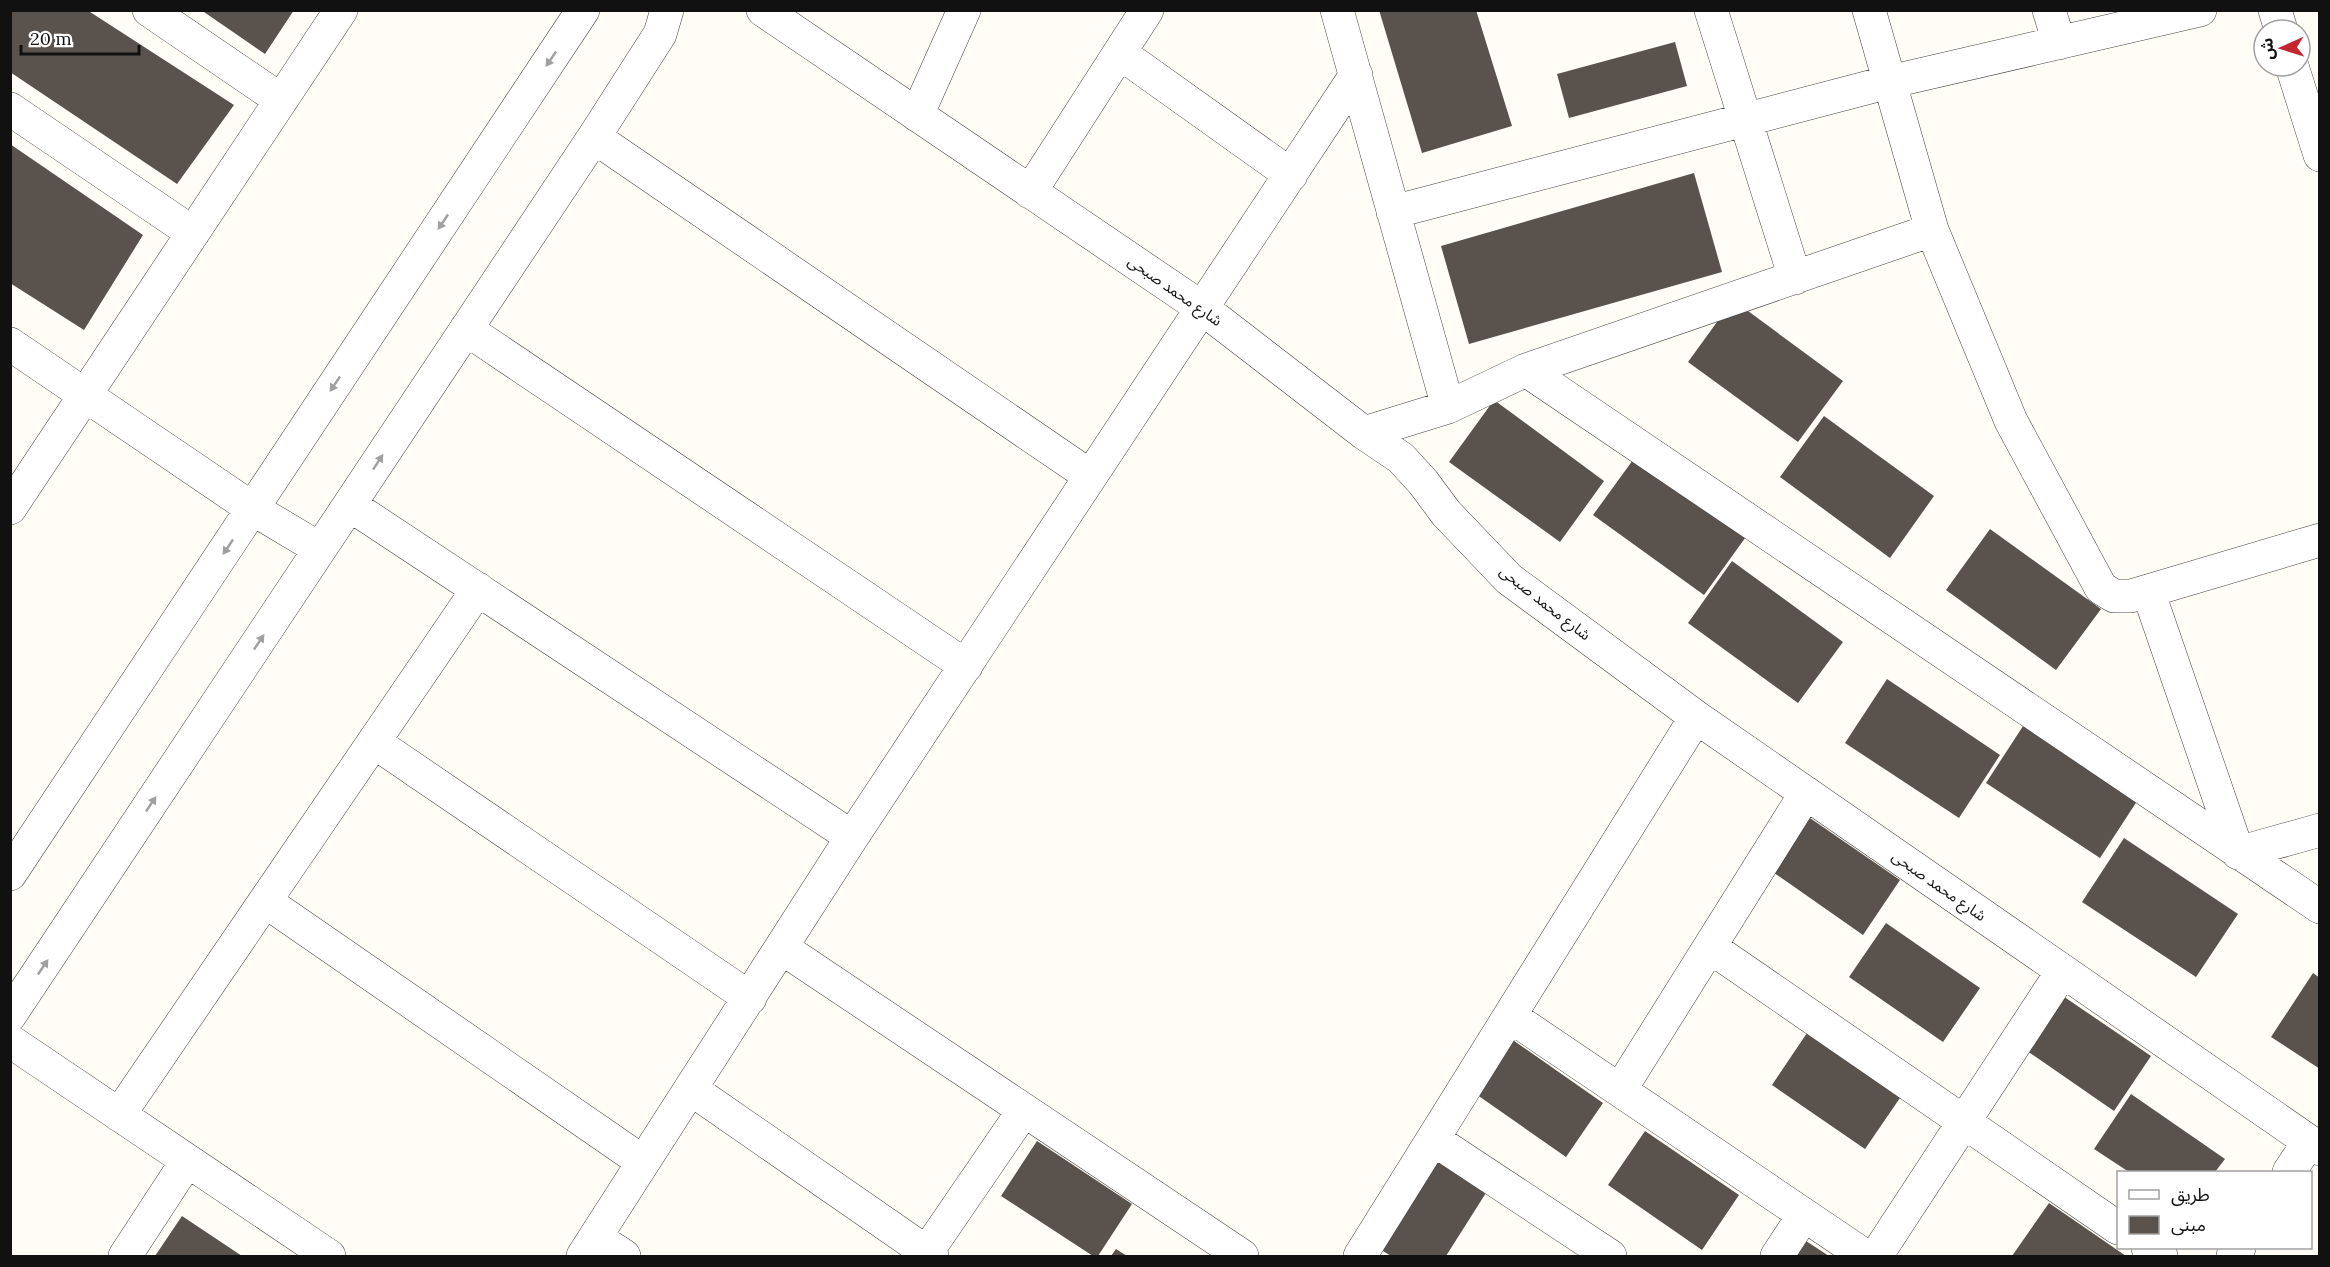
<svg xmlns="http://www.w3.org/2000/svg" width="2330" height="1267" font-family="Lora,'Noto Sans Arabic',serif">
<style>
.building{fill:#5a524d}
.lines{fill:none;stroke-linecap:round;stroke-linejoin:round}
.minor-casing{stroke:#444;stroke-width:34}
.minor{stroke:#fff;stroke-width:33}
.oneway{fill:#a0a0a0}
.labels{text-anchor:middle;stroke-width:6;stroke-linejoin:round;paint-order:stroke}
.street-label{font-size:15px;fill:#111;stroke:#fff}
</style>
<rect width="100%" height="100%" fill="#fffdf5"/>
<path class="building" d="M10 10H87L234 105 177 184 10 72Z
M201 10H294L265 54Z
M1379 10H1476L1512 126 1422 153Z
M1675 42 1687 86 1569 118 1557 74Z
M10 144 143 235 84 330 10 283Z
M1694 173 1722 272 1469 344 1441 246Z
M1733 300 1843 381 1798 442 1688 362Z
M1494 400 1604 481 1560 542 1449 462Z
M1824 416 1934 496 1890 558 1780 477Z
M1638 453 1748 534 1704 595 1593 515Z
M1990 529 2101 609 2056 670 1946 590Z
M1732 561 1843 642 1798 703 1688 623Z
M1887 679 2000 755 1959 818 1845 743Z
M2027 720 2141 795 2100 858 1986 783Z
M1807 816 1900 880 1863 935 1770 870Z
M2124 838 2238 914 2196 977 2082 902Z
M1886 923 1980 988 1943 1042 1849 977Z
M2313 973 2320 978V1069L2271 1037Z
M2057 992 2151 1056 2114 1111 2020 1046Z
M1809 1030 1902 1095 1865 1149 1772 1085Z
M1510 1038 1603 1103 1566 1157 1473 1092Z
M2131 1094 2225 1159 2215 1172H2129L2094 1149Z
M1645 1131 1739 1195 1702 1250 1608 1185Z
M1037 1141 1132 1204 1098 1256H1093L1001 1196Z
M1436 1150 1491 1185 1446 1256H1391L1375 1246Z
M2049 1203 2126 1256H2012Z
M182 1216 242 1256H155Z
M1806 1241 1829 1256H1795Z
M1116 1249 1127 1256H1111Z"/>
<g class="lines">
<g class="minor-casing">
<path id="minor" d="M149 10 281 100
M763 10 1202 308 1364 433 1401 458 1423 482 1446 513 1509 579 1696 717 2320 1149
M1337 10 1448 407
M1711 10 1795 278
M1869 10 1932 230 2011 421 2101 588 2114 596H2131L2320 540
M2049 10 2059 43
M2275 10 2281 30
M1120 53 1291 175
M2292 66 2320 155
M10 109 193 233
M917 115 964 10
M594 137 1090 476
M1030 192 1147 10
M1393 212 1889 82 2200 10
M466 329 966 666
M10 344 253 509 320 549
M1526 370 2320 907
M1364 433 1448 407 1526 370 1932 230
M350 505 852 837
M10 508 341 10
M2148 591 2238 853 2320 830
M374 742 750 998
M10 874 583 10
M265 901 643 1162
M1710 947 2118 1228
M782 948 1242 1256
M10 1015 594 137 660 34 667 10
M1510 1016 1865 1256
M10 1041 329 1256
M691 1089 932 1256
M1620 1090 1806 793
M119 1115 478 589
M1433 1139 1610 1256
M2289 1172 2309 1142
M595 1237 624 1256
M2148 1248 2161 1256
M125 1256 187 1161
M583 1256 852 837 1356 75
M924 1256 1024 1110
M1360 1256 1696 717
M1777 1256 1804 1215
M1876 1256 2062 972
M2233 1256 2239 1248"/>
</g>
<use href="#minor" class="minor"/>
</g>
<defs><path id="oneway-solid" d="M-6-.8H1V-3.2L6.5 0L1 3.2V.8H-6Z" transform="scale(1.5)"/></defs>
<g class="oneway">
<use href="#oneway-solid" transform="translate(551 59) rotate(124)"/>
<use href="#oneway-solid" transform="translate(443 222) rotate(124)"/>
<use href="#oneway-solid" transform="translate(335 384) rotate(124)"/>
<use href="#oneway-solid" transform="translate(378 462) rotate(-57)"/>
<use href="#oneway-solid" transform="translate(228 547) rotate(124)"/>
<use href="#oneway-solid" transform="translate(259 642) rotate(-56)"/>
<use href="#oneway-solid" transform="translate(151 804) rotate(-56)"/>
<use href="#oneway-solid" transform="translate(43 967) rotate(-56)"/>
</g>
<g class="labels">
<g class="street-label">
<text transform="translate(1175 291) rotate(35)" y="5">شارع محمد صبحى</text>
<text transform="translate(1545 603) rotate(38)" y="5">شارع محمد صبحى</text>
<text transform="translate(1939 886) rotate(35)" y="5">شارع محمد صبحى</text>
</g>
</g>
<rect width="2330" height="1267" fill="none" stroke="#111111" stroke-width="24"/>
<rect x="2117" y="1171" width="195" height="78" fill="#ffffff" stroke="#a0a0a0" stroke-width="1.5"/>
<rect x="2129" y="1190" width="30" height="9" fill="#ffffff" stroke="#a0a0a0" stroke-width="1.5"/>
<text x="2171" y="1201" font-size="18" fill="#111111">طريق</text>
<rect x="2129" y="1216" width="30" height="18" fill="#5a524d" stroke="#a0a0a0" stroke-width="1.5"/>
<text x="2171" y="1231" font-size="18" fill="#111111">مبنى</text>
<g transform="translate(2282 48) rotate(267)"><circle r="28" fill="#ffffff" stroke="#a0a0a0" stroke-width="1.5"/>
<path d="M0-4.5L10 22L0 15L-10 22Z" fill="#c4262e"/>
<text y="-9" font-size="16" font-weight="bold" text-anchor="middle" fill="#111111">ش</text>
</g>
<path d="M21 45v9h118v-9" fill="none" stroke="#111111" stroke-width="3"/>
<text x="30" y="45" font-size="18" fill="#111111" stroke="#ffffff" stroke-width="4.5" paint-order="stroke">20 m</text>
</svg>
